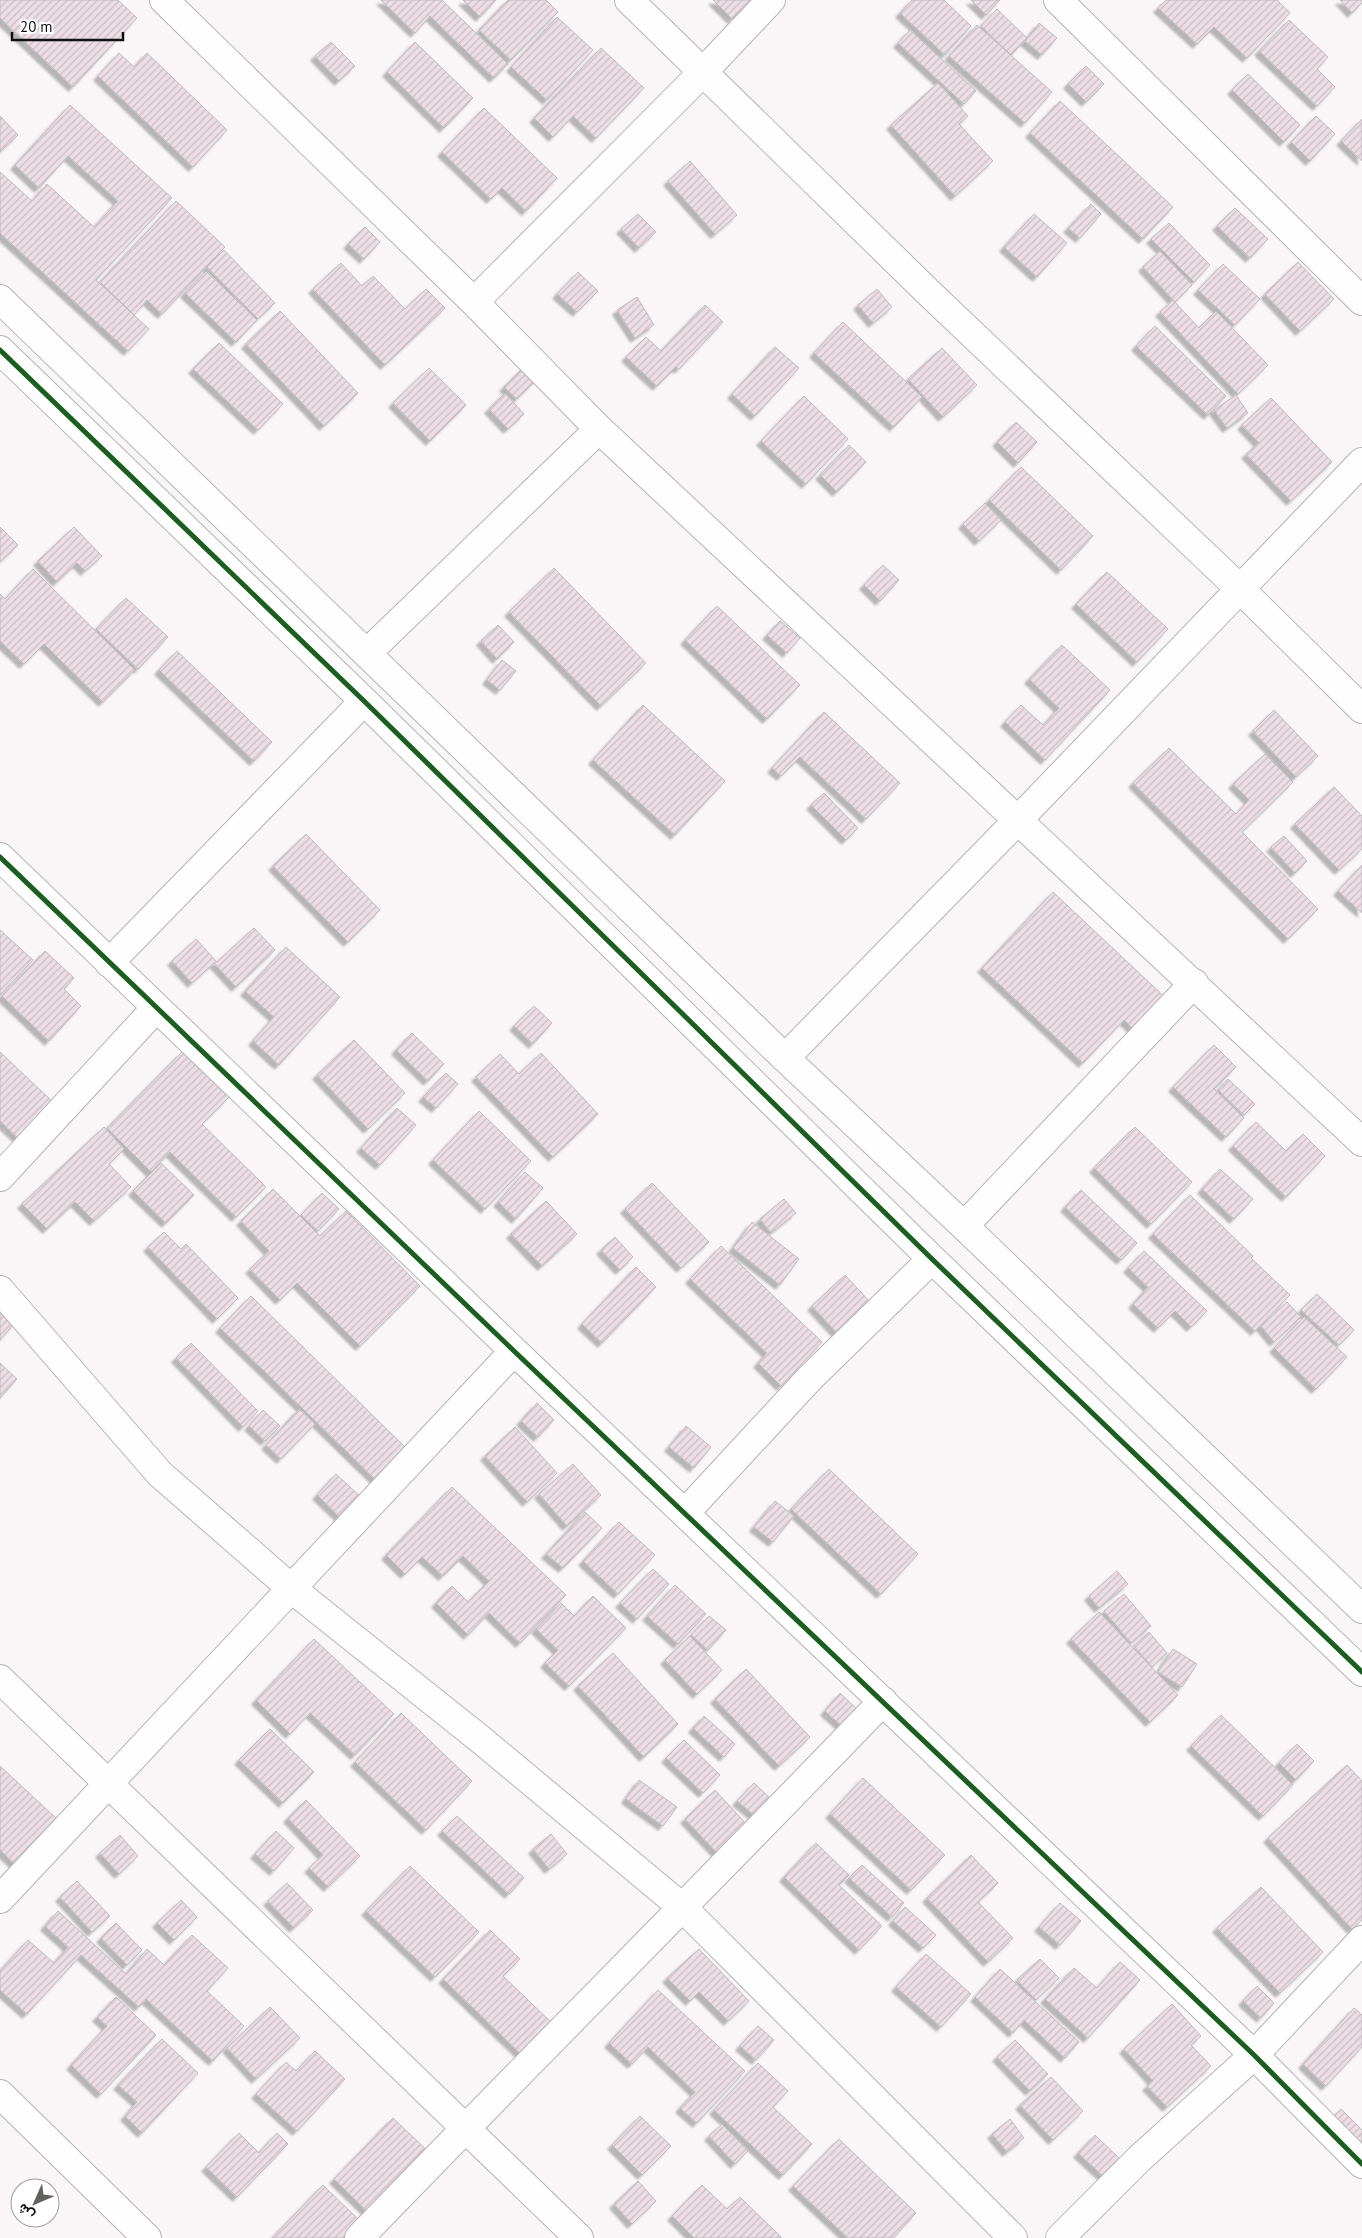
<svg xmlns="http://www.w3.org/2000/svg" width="1362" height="2238" font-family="'PT Sans',Vazirmatn,sans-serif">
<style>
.building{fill:url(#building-hatch);stroke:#bebbbc;filter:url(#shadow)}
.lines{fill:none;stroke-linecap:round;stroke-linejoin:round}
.minor-casing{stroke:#b6b3b3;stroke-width:30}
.minor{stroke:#fefefe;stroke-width:28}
.cycleway-casing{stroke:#fff;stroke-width:8}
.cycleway{stroke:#1b5e20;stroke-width:5}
</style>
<defs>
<pattern id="building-hatch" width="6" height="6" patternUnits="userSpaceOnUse" patternTransform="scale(1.25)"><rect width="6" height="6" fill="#ecdee5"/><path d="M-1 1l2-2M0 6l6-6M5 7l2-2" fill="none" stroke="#c9bdc3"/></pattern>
<filter id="shadow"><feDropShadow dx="-4.5" dy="4.5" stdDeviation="1" flood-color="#0004"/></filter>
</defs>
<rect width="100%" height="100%" fill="#faf5f6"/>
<path class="building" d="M0 0H118L137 18 73 87 0 18Z
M381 0H442L508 64 494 78 430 16 415 33Z
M463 0H496L480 17Z
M508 0H546L558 12 511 60 479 30Z
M713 0H752L732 19Z
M912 0H944L971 26 945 55 900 13Z
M971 0H1000L986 15Z
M1166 0H1277L1290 13 1247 58 1214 27 1197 44 1158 8Z
M1340 0H1362V3L1352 13Z
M997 9 1027 38 1011 55 981 26Z
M557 17 593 50 547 100 511 67Z
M1289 20 1328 57 1317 69 1335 87 1317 106 1259 51Z
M1039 23 1057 38 1042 55 1025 41Z
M977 25 1052 92 1025 123 949 56Z
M910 30 976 91 964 104 898 43Z
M331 42 355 66 339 81 315 56Z
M415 42 473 98 444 128 387 72Z
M601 48 644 88 596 138 573 116 553 137 534 118Z
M119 53 134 67 147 53 227 130 193 167 98 76Z
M1086 66 1104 84 1086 102 1068 84Z
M1248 74 1300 125 1284 142 1232 90Z
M938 83 968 116 959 124 993 161 955 196 891 125Z
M1060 101 1173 207 1143 239 1030 133Z
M70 105 172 198 96 280 149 329 128 351 0 233V172L32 201 47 184 94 227 118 201 68 156 39 188 15 165Z
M484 108 557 178 526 211 502 188 491 199 442 152Z
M0 116 18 135 0 152Z
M1316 116 1335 134 1310 161 1291 142Z
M1362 119V161L1341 141Z
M690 161 737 215 715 234 668 181Z
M176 201 225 247 162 314 147 300 134 315 100 282Z
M1091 204 1101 214 1080 238 1068 228Z
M1235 208 1268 239 1250 258 1217 226Z
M638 214 656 232 639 248 621 229Z
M1034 214 1067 243 1037 277 1004 247Z
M1169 223 1210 265 1194 282 1151 239Z
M365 227 380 242 364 259 348 244Z
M224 250 275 303 258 319 207 267Z
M1160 251 1192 285 1175 302 1143 267Z
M1298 262 1334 299 1300 331 1265 294Z
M341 263 362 286 373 276 405 309 426 289 445 308 385 365 313 289Z
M1223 264 1260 299 1235 325 1198 290Z
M206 271 257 320 236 342 185 293Z
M578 272 598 291 577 312 557 294Z
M877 289 892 307 873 323 858 305Z
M637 297 654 325 635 338 617 310Z
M1173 300 1199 328 1216 311 1268 365 1238 394 1160 312Z
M705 305 723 322 679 369 676 367 657 386 626 357 646 337 661 351Z
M280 311 358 393 324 426 246 344Z
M843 322 922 397 894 427 814 353Z
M1155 326 1226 396 1208 415 1136 346Z
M219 343 283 404 258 430 193 369Z
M775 347 799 368 755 416 732 394Z
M942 348 977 385 943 417 908 379Z
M530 361 542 374 517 399 504 387Z
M429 368 466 405 430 441 393 403Z
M505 393 524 414 508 429 489 409Z
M1236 395 1248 413 1227 428 1214 410Z
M804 396 848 439 806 484 761 441Z
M1271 398 1332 462 1291 501 1246 454 1259 443 1242 425Z
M1016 422 1037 442 1018 463 997 442Z
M849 445 866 462 837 492 820 475Z
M1021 467 1093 536 1061 570 989 500Z
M985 503 1001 520 979 541 963 524Z
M0 527 18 545 0 562Z
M74 527 102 556 85 571 77 563 57 582 38 561Z
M883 565 899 580 880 601 864 585Z
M554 568 646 663 601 706 509 612Z
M33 569 135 670 103 702 44 644 24 664 0 641V594L5 599Z
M1107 572 1168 629 1137 662 1076 604Z
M126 598 168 637 138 669 96 629Z
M717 606 800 685 767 719 685 640Z
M780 621 800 638 787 653 767 635Z
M498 625 514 642 497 659 481 641Z
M1062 645 1110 690 1045 760 1005 722 1021 705 1043 725 1059 708 1029 679Z
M177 651 272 742 254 761 159 670Z
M502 660 516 671 500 690 487 680Z
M643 705 725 781 675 835 593 760Z
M1274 710 1318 756 1296 777 1253 731Z
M824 712 900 783 866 819 800 757 781 776 772 768Z
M1169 748 1236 814 1249 800 1233 784 1265 754 1293 782 1242 832 1318 909 1288 939 1133 783Z
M1334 787 1362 816V849L1339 870 1295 824Z
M824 793 858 828 846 840 811 805Z
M306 834 380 910 348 942 273 866Z
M1284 836 1307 861 1295 873 1271 847Z
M1362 865V913L1338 891Z
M1053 892 1170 1002 1139 1035 1124 1020 1083 1063 982 968Z
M254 928 275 950 236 987 214 963 192 983 172 961 196 939 217 962Z
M0 930 33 960 0 995Z
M286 947 340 997 279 1065 253 1041 274 1017 245 991Z
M45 951 74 978 64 989 81 1006 49 1041 2 996Z
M534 1006 552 1023 533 1044 514 1026Z
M412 1033 444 1064 428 1081 396 1050Z
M354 1040 405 1093 368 1129 317 1075Z
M1214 1045 1236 1067 1214 1089 1244 1118 1226 1137 1173 1087Z
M0 1052 53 1102 19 1139 0 1121Z
M182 1052 229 1097 202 1124 266 1187 236 1217 170 1152 151 1172 107 1128Z
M541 1053 598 1114 553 1157 476 1077 500 1054 519 1074Z
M446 1073 458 1084 436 1108 423 1097Z
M1228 1079 1255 1104 1244 1115 1218 1090Z
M397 1108 416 1125 380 1165 361 1148Z
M479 1111 531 1161 485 1209 433 1160Z
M1256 1122 1286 1151 1303 1134 1325 1156 1286 1197 1233 1146Z
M104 1127 124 1149 109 1164 131 1187 94 1221 75 1202 47 1229 22 1204Z
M1135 1127 1192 1182 1151 1224 1094 1168Z
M161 1163 194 1195 166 1223 133 1191Z
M1220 1169 1253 1199 1234 1219 1202 1189Z
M525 1172 543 1188 516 1219 498 1202Z
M652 1183 709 1242 681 1268 625 1209Z
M273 1189 320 1236 346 1211 420 1286 360 1346 297 1283 280 1300 250 1269 269 1251 241 1221Z
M1081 1190 1137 1243 1121 1260 1065 1207Z
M322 1193 339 1209 318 1231 301 1215Z
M1190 1195 1253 1256 1251 1258 1290 1295 1255 1331 1153 1234Z
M784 1199 796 1213 771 1233 760 1219Z
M546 1201 577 1234 542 1266 511 1234Z
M752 1222 799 1259 780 1285 733 1248Z
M164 1232 181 1249 186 1244 238 1298 217 1319 148 1247Z
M615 1237 633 1257 620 1270 601 1250Z
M721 1246 822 1342 781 1386 758 1363 767 1353 690 1279Z
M1144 1251 1207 1311 1191 1327 1175 1311 1158 1328 1133 1304 1148 1287 1128 1268Z
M636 1267 656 1287 602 1343 582 1324Z
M845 1275 870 1302 837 1333 812 1306Z
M1317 1294 1354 1330 1339 1345 1301 1310Z
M251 1296 410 1452 380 1484 220 1328Z
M1287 1302 1301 1317 1274 1342 1261 1326Z
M0 1309 15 1323 0 1340Z
M1304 1317 1347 1357 1316 1389 1274 1348Z
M191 1343 258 1411 243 1427 176 1358Z
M0 1363 17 1379 0 1398Z
M537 1403 554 1420 538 1437 521 1421Z
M299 1409 315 1424 281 1459 266 1445Z
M263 1410 280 1426 265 1441 249 1426Z
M686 1426 711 1447 694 1468 669 1447Z
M515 1427 557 1473 527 1502 485 1456Z
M573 1464 601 1495 567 1526 539 1494Z
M829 1469 918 1554 881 1594 791 1509Z
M336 1474 364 1500 344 1521 317 1495Z
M452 1487 566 1595 520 1643 489 1613 468 1635 436 1603 452 1586 468 1602 489 1581 463 1556 443 1576 422 1557 405 1574 386 1555Z
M775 1501 794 1516 773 1542 754 1527Z
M585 1512 602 1528 563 1568 546 1554Z
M619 1522 655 1555 618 1594 583 1561Z
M653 1569 669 1584 637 1619 620 1603Z
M1117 1571 1128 1584 1099 1608 1089 1596Z
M675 1585 706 1614 678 1644 647 1616Z
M1124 1594 1151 1626 1131 1643 1104 1611Z
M593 1596 626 1628 569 1686 545 1663 558 1650 536 1629 561 1603 574 1616Z
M1099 1612 1178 1695 1150 1722 1071 1639Z
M709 1616 726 1630 708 1650 691 1635Z
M1149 1632 1167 1653 1152 1667 1134 1646Z
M690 1636 722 1670 697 1694 665 1660Z
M314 1639 394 1714 355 1755 310 1713 290 1734 256 1700Z
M1173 1649 1197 1664 1182 1687 1158 1672Z
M613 1653 678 1724 644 1757 578 1686Z
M746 1669 810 1737 779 1766 715 1699Z
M840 1693 859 1711 844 1728 825 1711Z
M401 1713 472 1781 426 1830 355 1762Z
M1221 1715 1293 1785 1263 1816 1191 1746Z
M704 1716 735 1744 724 1757 693 1728Z
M270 1729 314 1772 283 1803 239 1760Z
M684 1740 720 1775 703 1793 666 1758Z
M1297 1744 1314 1761 1296 1780 1279 1763Z
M1347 1765 1362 1781V1920L1352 1929 1268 1838Z
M0 1766 57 1819 19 1868 0 1850Z
M863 1778 945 1855 911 1890 830 1814Z
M639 1780 677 1807 663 1826 626 1799Z
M754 1783 771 1799 755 1816 737 1801Z
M715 1790 748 1826 718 1854 685 1819Z
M306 1800 360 1856 328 1887 309 1868 323 1855 288 1818Z
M457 1816 524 1878 509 1894 442 1831Z
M276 1831 294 1848 274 1871 255 1854Z
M551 1834 567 1854 549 1869 533 1849Z
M120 1835 138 1856 119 1874 100 1853Z
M816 1843 849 1875 839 1885 882 1926 859 1950 784 1877Z
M971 1855 998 1883 978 1902 1013 1938 988 1962 927 1898Z
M862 1865 904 1903 892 1917 849 1878Z
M410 1866 479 1932 435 1977 366 1911Z
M77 1881 110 1916 92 1932 60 1897Z
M287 1883 313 1910 294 1928 268 1901Z
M1261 1887 1323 1952 1280 1993 1217 1928Z
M181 1900 197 1917 174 1940 157 1923Z
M1060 1903 1081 1921 1060 1945 1039 1927Z
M905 1907 936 1935 923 1948 893 1921Z
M58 1911 126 1974 147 1949 164 1965 192 1935 228 1968 207 1991 244 2026 213 2061 146 1999 139 2007 81 1955 27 2014 0 1990V1971L28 1940 54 1963 68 1947 45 1926Z
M116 1923 142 1950 127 1965 101 1938Z
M490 1930 520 1959 503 1976 555 2026 524 2057 443 1979Z
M699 1949 749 2001 728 2021 699 1992 690 2001 667 1978Z
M926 1954 971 1994 941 2027 896 1987Z
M1040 1959 1059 1978 1036 2000 1017 1980Z
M1120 1962 1140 1980 1088 2038 1045 1999 1074 1968 1097 1988Z
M1000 1969 1079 2042 1065 2058 1024 2020 1013 2033 975 1997Z
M1257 1986 1274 2003 1261 2018 1243 2001Z
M658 1990 745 2071 697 2123 680 2108 695 2092 648 2047 632 2064 609 2043Z
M116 1997 156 2035 101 2094 71 2065 107 2026 97 2017Z
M1172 2004 1201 2036 1191 2045 1211 2066 1167 2107 1147 2086 1153 2081 1124 2049Z
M270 2007 300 2038 256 2079 227 2048Z
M1354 2008 1362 2015V2047L1326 2086 1303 2064Z
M758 2026 774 2040 756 2060 740 2046Z
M162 2039 198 2073 142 2133 125 2116 137 2102 118 2085Z
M1015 2040 1048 2074 1030 2091 997 2057Z
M315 2051 345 2079 297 2131 256 2094 286 2062 296 2071Z
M758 2063 788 2091 773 2107 812 2144 783 2175 714 2110Z
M1051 2077 1083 2111 1053 2140 1020 2105Z
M1341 2109 1362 2130V2141L1348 2154 1322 2127Z
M640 2116 671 2146 642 2175 612 2145Z
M393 2118 433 2156 374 2218 334 2179Z
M1010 2119 1024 2138 1007 2152 992 2134Z
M722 2124 748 2151 735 2164 709 2136Z
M239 2133 259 2153 277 2133 288 2144 237 2197 206 2167Z
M1095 2135 1121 2160 1104 2177 1078 2153Z
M839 2139 916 2213 893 2238H848L793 2186Z
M638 2181 656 2201 632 2224 614 2204Z
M323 2185 366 2227 356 2238H272Z
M702 2185 727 2209 740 2197 782 2238H694L672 2216Z"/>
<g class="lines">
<g class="minor-casing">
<path id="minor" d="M164 0 474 302 599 429 1362 1142
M629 0 927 291 1239 588 1362 709
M1058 0 1362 301
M0 299 785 1058 964 1226 1362 1609
M474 302 703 72 771 0
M0 350 364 701 932 1259 1362 1672
M367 653 599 429
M0 857 514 1351 1254 2055 1362 2164
M109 963 364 701
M785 1058 1019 819 1362 462
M0 1177 156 1008
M964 1226 1194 983
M0 1290 160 1474 292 1589 480 1739 683 1908 1013 2238
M685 1513 810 1378 932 1259
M0 1679 579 2238
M0 1899 514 1351
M0 2094 147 2238
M359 2238C533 2058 710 1881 883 1701
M1060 2238 1140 2158 1254 2055 1362 1940"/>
</g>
<use href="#minor" class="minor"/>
<g class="cycleway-casing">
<path id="cycleway" d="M0 350 364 701 932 1259 1362 1672
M0 857 514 1351 1254 2055 1362 2164"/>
</g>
<use href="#cycleway" class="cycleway"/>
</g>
<g transform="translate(35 2203) rotate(225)"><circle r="24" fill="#ffffff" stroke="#a09f9f"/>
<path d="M0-4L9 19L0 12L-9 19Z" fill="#636060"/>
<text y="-8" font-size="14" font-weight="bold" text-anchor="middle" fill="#110f0f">ش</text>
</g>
<path d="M12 32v8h111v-8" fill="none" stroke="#110f0f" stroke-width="2.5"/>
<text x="20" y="32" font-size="15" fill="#110f0f" stroke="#ffffff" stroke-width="4" paint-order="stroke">20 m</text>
</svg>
